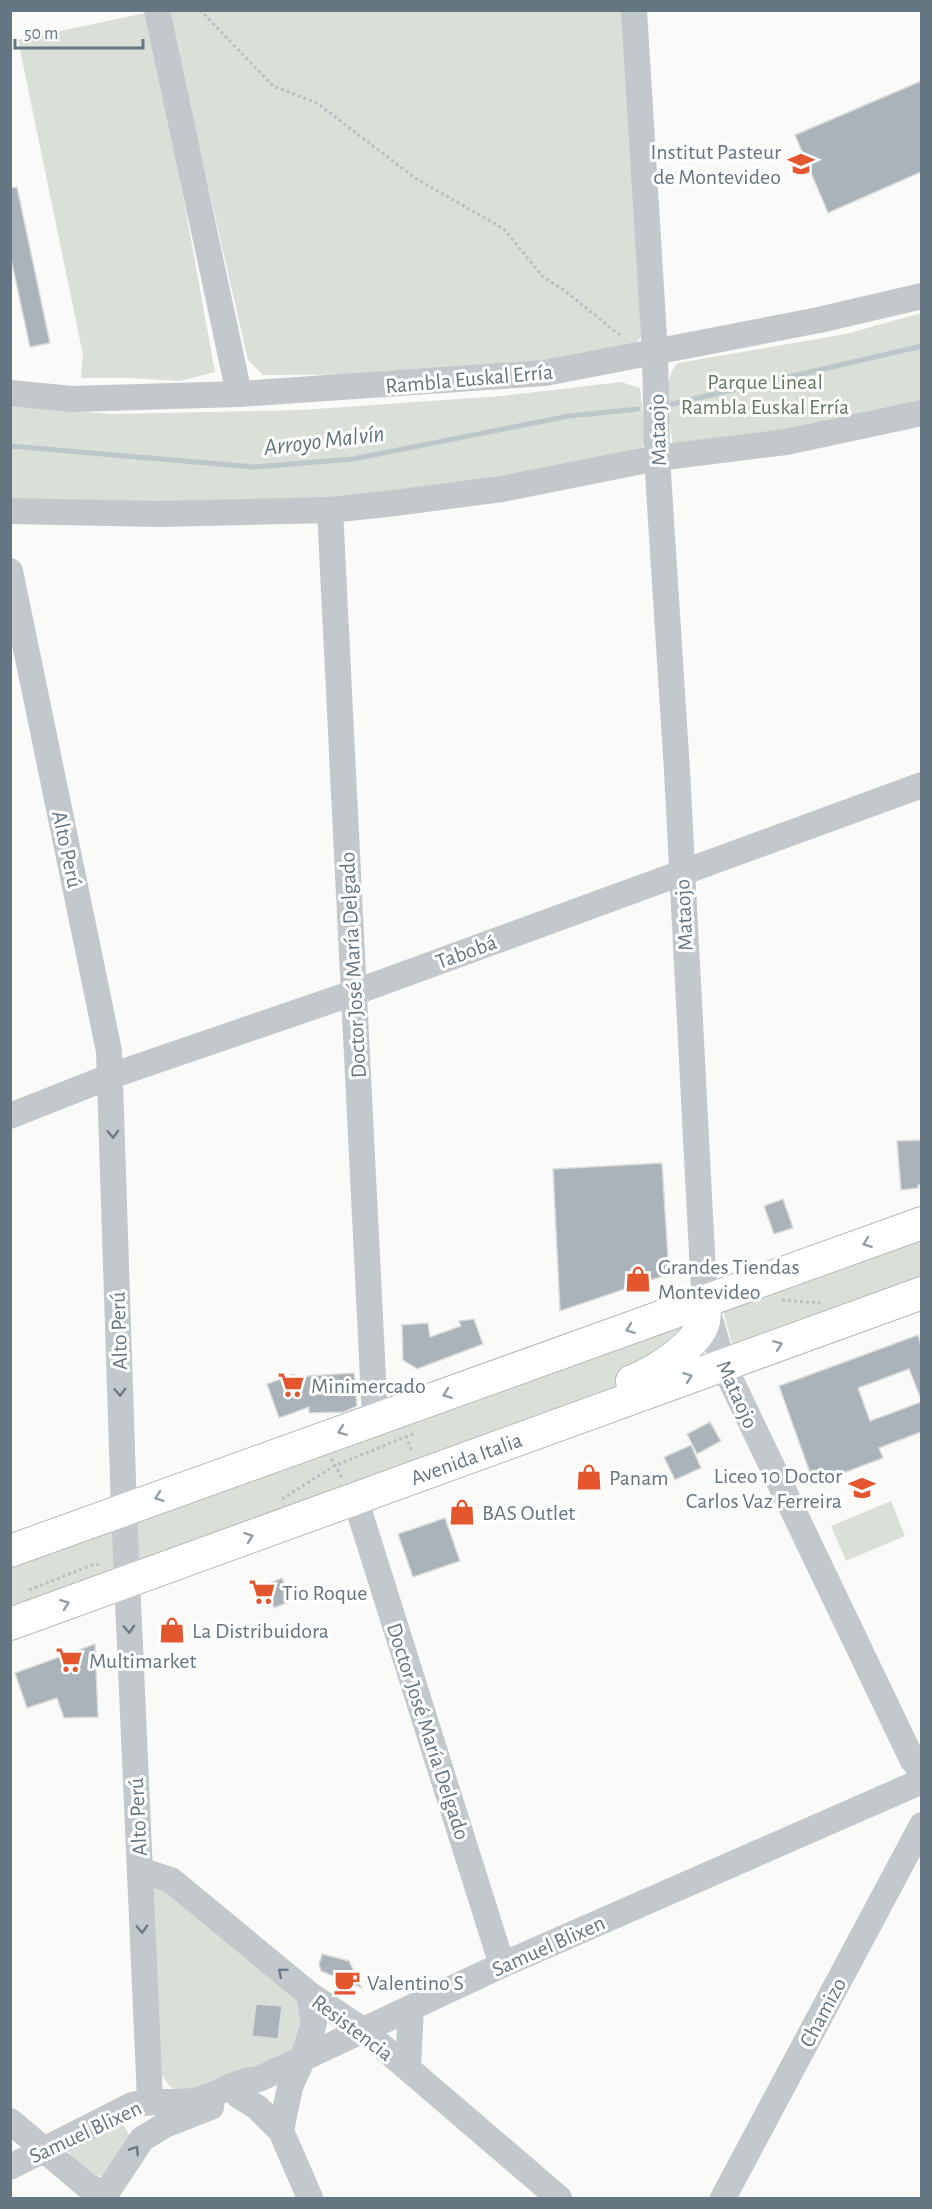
<svg xmlns="http://www.w3.org/2000/svg" width="932" height="2209" font-family="'Alegreya Sans',sans-serif">
<style>
.green{fill:#dadfd7}
.lines{fill:none;stroke-linecap:round;stroke-linejoin:round}
.stream{stroke:#bbc7cb;stroke-width:5}
.building{fill:#aab3b9;stroke:#dcdcda;stroke-width:1.5}
.major-casing{stroke:#b5babe;stroke-width:34}
.path{stroke:#bbbfc2;stroke-width:3;stroke-dasharray:3 3;stroke-linecap:butt}
.minor{stroke:#c3c8cc;stroke-width:26}
.major{stroke:#fff;stroke-width:32}
.oneway{stroke:#6a7a87}
.oneway2{stroke:#939fa8}
.labels{text-anchor:middle;stroke-width:6;stroke-linejoin:round;paint-order:stroke}
.poi-label{font-size:22px;fill:#657683;stroke:#fff;text-anchor:start}
.street-label{font-size:22px;fill:#657683;stroke:#fff}
.park-label{font-size:22px;fill:#687a64;stroke:#fff}
.water-label{font-size:24px;font-style:italic;fill:#60757c;stroke:#fff}
</style>
<rect width="100%" height="100%" fill="#fafaf8"/>
<path class="green" d="M168 11H621C639 117 637 229 641 337L629 351 476 374 263 375 248 360Z
M150 12 215 372 180 381 130 378H81L83 355 18 40Z
M921 313V404L802 432 673 445C669 421 660 381 678 363L846 334Z
M621 382 640 388 646 442 641 448 476 484 361 498 209 506 11 501 10 406 112 414 302 410 502 396Z
M921 1235V1282L737 1347 732 1344 723 1310Z
M687 1321 702 1339 703 1357 141 1563 138 1560 137 1521Z
M891 1501 905 1536 846 1561 831 1526Z
M105 1532H111L115 1537 116 1564 110 1574 11 1611V1566Z
M161 1887 298 2000C303 2019 303 2038 288 2054 261 2067 204 2104 174 2089 167 2085 164 2078 160 2071L153 1888Z
M123 2124 130 2136 103 2176C91 2177 71 2162 69 2150Z"/>
<g class="lines">
<path class="stream" d="M672 404 922 346
M10 446 254 467 353 459 569 416 638 409"/>
</g>
<path class="building" d="M921 81V172L828 213 795 135Z
M17 187 50 343 30 347 10 254V188Z
M921 1140V1185H918V1188L901 1190 897 1141Z
M662 1163 669 1274 560 1311 553 1169Z
M783 1199 793 1228 774 1234 764 1206Z
M474 1319 483 1344 417 1369 403 1360 402 1325 428 1323 430 1337 461 1326 459 1321Z
M918 1335 921 1345V1399L909 1369 858 1388 870 1421 921 1402V1432L879 1448 883 1458 814 1484 779 1386Z
M354 1373 357 1406 344 1412 309 1413V1407L279 1418 267 1384 294 1374 297 1380 308 1376Z
M710 1422 721 1441 697 1454 687 1434Z
M691 1445 701 1468 675 1480 664 1457Z
M445 1518 460 1561 413 1577 398 1534Z
M282 1578 291 1601 274 1608 271 1600 264 1603 257 1588Z
M95 1644 98 1717 64 1718 57 1698 27 1708 15 1673Z
M322 1954 349 1961 362 1988 321 1971 319 1965Z
M256 2004 282 2006 278 2039 252 2036Z"/>
<g class="lines">
<g class="major-casing">
<path id="major" d="M632 1381C654 1373 698 1345 704 1321 705 1315 705 1308 705 1302
M10 1551 922 1223
M10 1624 922 1293"/>
</g>
<path class="path" d="M200 10 273 86 317 103 415 178 504 229 542 276 565 291 621 336
M782 1300 820 1303
M406 1436 412 1452
M331 1459 343 1479
M282 1499 334 1466 415 1433
M29 1590 92 1565 102 1564"/>
<path class="minor" d="M157 10 239 394
M634 10 655 353 657 458 677 771 703 1273 705 1302 723 1364 912 1759 922 1772
M10 393 72 399 239 394 545 373 819 320 922 296
M330 510 375 1419
M10 511 158 514 330 510 395 503 502 489 657 458 786 442 922 413
M10 571 109 1051 124 1510 150 2100
M10 1116 111 1076 353 993 922 785
M355 1498 502 1965
M140 1870 171 1880 309 1994 364 2031 559 2198
M309 1994 314 2023 303 2058 290 2087 281 2131 310 2198
M408 2068 411 2008
M239 2096 257 2107 281 2131
M10 2121 86 2185 105 2194
M10 2167 132 2105C157 2098 179 2106 202 2099 222 2092 238 2080 259 2079L502 1965 922 1781
M103 2198 142 2139 165 2125 211 2107
M723 2198 922 1825"/>
<use href="#major" class="major"/>
</g>
<defs><path id="oneway-chevron" d="M-2-3.5L2.5 0L-2 3.5" fill="none" stroke-width="1.6" stroke-linecap="round" stroke-linejoin="round" transform="scale(1.5)"/></defs>
<g class="oneway">
<use href="#oneway-chevron" transform="translate(113 1134) rotate(88)"/>
<use href="#oneway-chevron" transform="translate(120 1392) rotate(88)"/>
<use href="#oneway-chevron" transform="translate(129 1629) rotate(87)"/>
<use href="#oneway-chevron" transform="translate(142 1929) rotate(88)"/>
<use href="#oneway-chevron" transform="translate(282 1972) rotate(-140)"/>
<use href="#oneway-chevron" transform="translate(135 2150) rotate(-56)"/>
</g>
<g class="oneway2">
<use href="#oneway-chevron" transform="translate(867 1243) rotate(160)"/>
<use href="#oneway-chevron" transform="translate(630 1329) rotate(160)"/>
<use href="#oneway-chevron" transform="translate(778 1345) rotate(-20)"/>
<use href="#oneway-chevron" transform="translate(688 1377) rotate(-20)"/>
<use href="#oneway-chevron" transform="translate(447 1394) rotate(160)"/>
<use href="#oneway-chevron" transform="translate(342 1431) rotate(160)"/>
<use href="#oneway-chevron" transform="translate(159 1497) rotate(160)"/>
<use href="#oneway-chevron" transform="translate(249 1537) rotate(-20)"/>
<use href="#oneway-chevron" transform="translate(65 1604) rotate(-20)"/>
</g>
<defs>
<g id="university-bare" transform="scale(2.07)"><path d="M0-5L7-2L0 1L-7-2ZM-4 1L0 2.5L4 1V4Q0 6-4 4Z" fill="#e4572e" stroke="#fff" stroke-width="2.5" paint-order="stroke"/></g>
<g id="shop-bare" transform="scale(2.07)"><path d="M-5-2.5h2.3a2.7 3.5 0 0 1 5.4 0H5L5.5 6h-11ZM-1.5-2.5h3a1.5 2.3 0 0 0-3 0Z" fill="#e4572e" stroke="#fff" stroke-width="2.5" paint-order="stroke"/></g>
<g id="supermarket-bare" transform="scale(2.07)"><path d="M-6-5.5h2.5l.6 2H6L4.5 2H-2.5L-4.4-4H-6ZM-1.5 3.2a1.3 1.3 0 1 0 .1 0ZM3 3.2a1.3 1.3 0 1 0 .1 0Z" fill="#e4572e" stroke="#fff" stroke-width="2.5" paint-order="stroke"/></g>
<g id="school-bare" transform="scale(2.07)"><path d="M0-5L7-2L0 1L-7-2ZM-4 1L0 2.5L4 1V4Q0 6-4 4Z" fill="#e4572e" stroke="#fff" stroke-width="2.5" paint-order="stroke"/></g>
<g id="cafe-bare" transform="scale(2.07)"><path d="M-5.5-4.5H6V0H3Q3 3.5 0 3.5H-2.5Q-5.5 3.5-5.5 0ZM3-3.2v2h1.7v-2ZM-6 4.5H4V6H-6Z" fill="#e4572e" stroke="#fff" stroke-width="2.5" paint-order="stroke"/></g>
</defs>
<g fill-rule="evenodd">
<use href="#university-bare" x="801" y="164"/>
<use href="#shop-bare" x="638" y="1279"/>
<use href="#supermarket-bare" x="291" y="1385"/>
<use href="#shop-bare" x="589" y="1477"/>
<use href="#school-bare" x="862" y="1488"/>
<use href="#shop-bare" x="462" y="1512"/>
<use href="#supermarket-bare" x="262" y="1592"/>
<use href="#shop-bare" x="172" y="1630"/>
<use href="#supermarket-bare" x="69" y="1660"/>
<use href="#cafe-bare" x="347" y="1982"/>
</g>
<g class="labels">
<g class="poi-label">
<text x="781" y="159" text-anchor="end">Institut Pasteur<tspan x="781" dy="25">de Montevideo</tspan></text>
<text x="658" y="1274">Grandes Tiendas<tspan x="658" dy="25">Montevideo</tspan></text>
<text x="311" y="1393">Minimercado</text>
<text x="842" y="1483" text-anchor="end">Liceo 10 Doctor<tspan x="842" dy="25">Carlos Vaz Ferreira</tspan></text>
<text x="609" y="1485">Panam</text>
<text x="482" y="1520">BAS Outlet</text>
<text x="282" y="1600">Tio Roque</text>
<text x="192" y="1638">La Distribuidora</text>
<text x="89" y="1668">Multimarket</text>
<text x="367" y="1990">Valentino S</text>
</g>
<g class="street-label">
<text transform="translate(469 378) rotate(-5)" y="8">Rambla Euskal Erría</text>
<text transform="translate(657 430) rotate(-92)" y="8">Mataojo</text>
<text transform="translate(68 849) rotate(78)" y="8">Alto Perú</text>
<text transform="translate(683 915) rotate(-93)" y="8">Mataojo</text>
<text transform="translate(466 951) rotate(-20)" y="8">Tabobá</text>
<text transform="translate(352 965) rotate(-93)" y="8">Doctor José María Delgado</text>
<text transform="translate(118 1331) rotate(-92)" y="8">Alto Perú</text>
<text transform="translate(738 1394) rotate(66)" y="8">Mataojo</text>
<text transform="translate(466 1458) rotate(-20)" y="8">Avenida Italia</text>
<text transform="translate(429 1731) rotate(72)" y="8">Doctor José María Delgado</text>
<text transform="translate(137 1817) rotate(-93)" y="8">Alto Perú</text>
<text transform="translate(548 1945) rotate(-24)" y="8">Samuel Blixen</text>
<text transform="translate(822 2012) rotate(-62)" y="8">Chamizo</text>
<text transform="translate(353 2027) rotate(37)" y="8">Resistencia</text>
<text transform="translate(85 2131) rotate(-25)" y="8">Samuel Blixen</text>
</g>
<g class="park-label">
<text x="765" y="389">Parque Lineal<tspan x="765" dy="25">Rambla Euskal Erría</tspan></text>
</g>
<g class="water-label">
<text transform="translate(324 440) rotate(-7)" y="8">Arroyo Malvín</text>
</g>
</g>
<rect width="932" height="2209" fill="none" stroke="#657683" stroke-width="24"/>
<path d="M15 39v9h128v-9" fill="none" stroke="#657683" stroke-width="3"/>
<text x="24" y="39" font-size="18" fill="#657683" stroke="#ffffff" stroke-width="4.5" paint-order="stroke">50 m</text>
</svg>
